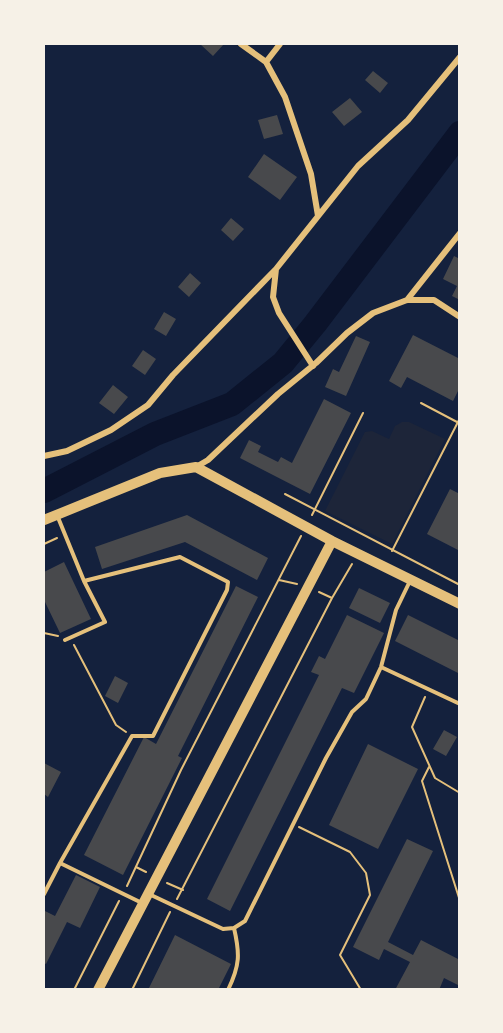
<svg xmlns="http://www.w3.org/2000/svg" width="503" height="1033" font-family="'Sofia Sans Condensed',sans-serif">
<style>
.green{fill:#1d2539}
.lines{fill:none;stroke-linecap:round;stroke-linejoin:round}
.river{stroke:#0b132b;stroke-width:24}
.building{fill:#48494c}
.path{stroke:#e5c07b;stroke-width:2}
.service{stroke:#e5c07b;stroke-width:4}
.minor{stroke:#e5c07b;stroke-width:6}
.tertiary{stroke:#e5c07b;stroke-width:10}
</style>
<rect width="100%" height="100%" fill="#14213d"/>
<path class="green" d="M402 422H409L445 439 392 544 325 511 365 432 372 431 389 439 395 426Z"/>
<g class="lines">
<path class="river" d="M44 491 155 434 232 404 283 363 315 324 460 133"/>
</g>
<path class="building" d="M200 44H224L213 56Z
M373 71 388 83 380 93 365 80Z
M350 98 362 112 344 126 332 112Z
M277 115 283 134 264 139 258 120Z
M264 154 297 177 280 200 248 177Z
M231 218 244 229 233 241 221 230Z
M454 256 460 259V300L452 296 457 286 443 279Z
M190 273 201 283 189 297 178 287Z
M164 312 176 319 166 336 154 329Z
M413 335 460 359V387L453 401 407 377 401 388 389 381Z
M356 336 370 342 346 396 325 387 333 369 339 372Z
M143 350 156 359 145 375 132 366Z
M113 385 128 397 114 414 99 403Z
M324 399 351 413 310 494 240 458 249 440 261 446 258 452 278 462 281 457 292 463Z
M450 489 460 494V551L427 534Z
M187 515 268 558 257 580 185 542 102 569 95 547Z
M64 562 91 619 60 633 45 602 44 603V572Z
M236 586 258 597 178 756 182 758 123 875 84 855 144 737 156 744Z
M359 588 390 603 380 623 349 608Z
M347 615 384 633 354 693 342 688 230 911 207 899 319 675 311 672 319 656 325 659Z
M408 615 460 641V674L395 641Z
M115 676 128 683 118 703 105 696Z
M444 730 457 737 446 756 433 749Z
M368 744 418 769 378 849 329 825Z
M44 763 61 772 48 797 44 794Z
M407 839 433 851 388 942 413 955 421 940 460 960V986L444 978 439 990H395L410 962 384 949 379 960 353 947Z
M76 875 100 887 80 928 67 922 46 964 44 963V913L45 911 55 916Z
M175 935 231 964 218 990H148Z"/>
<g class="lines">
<path class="path" d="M421 403 457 422
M285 494 460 585
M312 515 363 413
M44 544 57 538
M392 551 460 418
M279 580 297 584
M319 592 332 598
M44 633 58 636
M74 645 116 725 126 732
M425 697 412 727 435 778 460 793
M429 767 422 781 460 901
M299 827 350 852 366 873 370 895 340 955 361 990
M136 867 146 872
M167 883 183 890
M127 886 181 770 301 536
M177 899 332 598 352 564
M74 990 119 901
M132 990 170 912"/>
<path class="service" d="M57 515 84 581 105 622 65 640
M84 581 180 557 228 582 227 590 153 736H132L60 863 142 903
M381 667 460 704
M44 894 60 863
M151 895 223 929 234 928 245 921 326 758 352 712 366 699 381 667 396 610 410 581
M228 990C240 965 240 954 234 928"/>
<path class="minor" d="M241 44 266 62
M280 44 266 62 285 97 311 174 318 216
M407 300 460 233
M313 366 279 313 273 297 276 269 358 166 408 120 460 57
M44 456 67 451 111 430 148 405 173 375 275 270
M196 467 208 460 278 394 316 363 347 333 373 313 407 300H434L460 317"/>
<path class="tertiary" d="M44 520 160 473 196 467 332 541 460 604
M98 990 332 541"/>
</g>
<rect width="503" height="1033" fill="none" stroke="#f6f1e7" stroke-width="90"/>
</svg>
